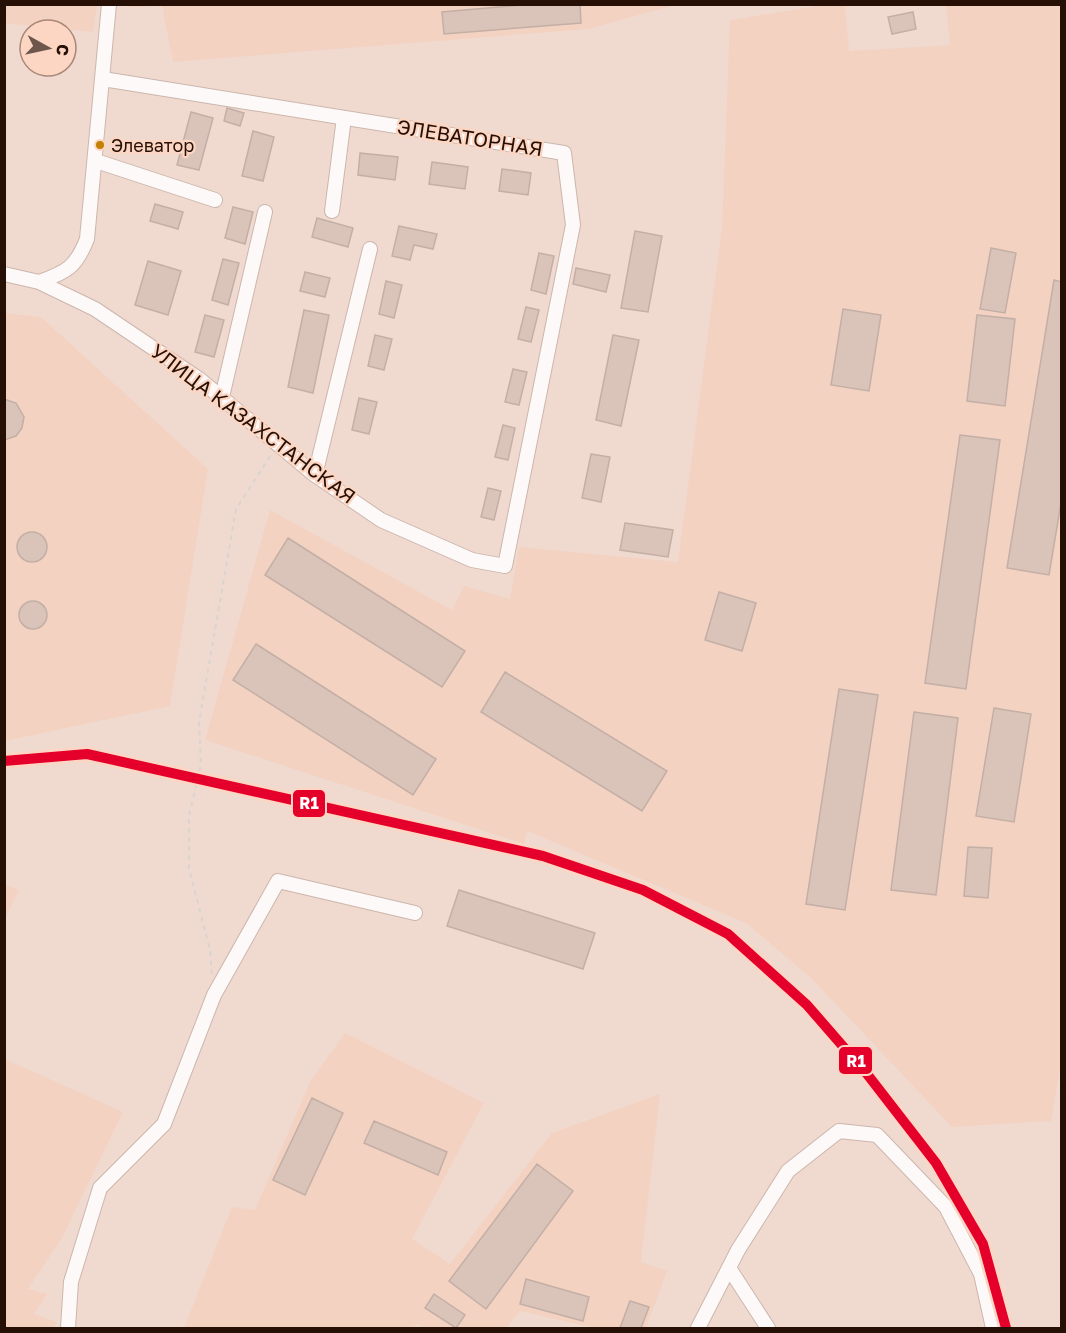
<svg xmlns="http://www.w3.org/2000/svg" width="1066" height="1333" font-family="'Golos Text',sans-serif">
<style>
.built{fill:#f3d2c2}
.building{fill:#dac3b9;stroke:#c3afa5;stroke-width:1.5}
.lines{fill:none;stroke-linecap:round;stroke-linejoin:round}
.minor-casing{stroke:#ccb6ac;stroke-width:16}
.path{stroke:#dad3d0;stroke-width:2;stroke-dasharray:4.5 4.5;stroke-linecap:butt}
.minor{stroke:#fdf9f8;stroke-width:14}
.rail-1-casing{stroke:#fdd6c3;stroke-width:15}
.rail-1{stroke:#e4002b;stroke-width:10}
.bus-dot{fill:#c38001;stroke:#fdd6c3;stroke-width:2}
.labels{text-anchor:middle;stroke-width:4.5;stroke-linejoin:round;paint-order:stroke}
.bus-label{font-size:18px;fill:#261005;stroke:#fdd6c3;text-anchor:start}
.street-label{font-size:20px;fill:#261005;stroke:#fdd6c3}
.line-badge{stroke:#fdd6c3;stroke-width:2}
.badge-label{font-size:16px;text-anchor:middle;font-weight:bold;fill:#fff}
</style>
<rect width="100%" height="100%" fill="#f0dad0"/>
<path class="built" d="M4 5H97L93 32 5 23Z
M128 5H675L588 29 173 62 162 6 129 7Z
M824 5H845L849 51 950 45 946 5H1061L1062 1059 1051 1121 952 1127 813 980 746 923 527 831 524 844 205 740 270 510 452 610 464 586 510 599 519 547 678 562 722 227 730 20Z
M4 313 41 317 208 469 170 706 5 741Z
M5 885 19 890 5 919 4 885Z
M345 1033 484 1103 412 1239 450 1264 552 1133 660 1094 641 1262 667 1271 646 1328H595L520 1311 506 1328H423L416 1324 414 1328H184L232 1207 255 1210 311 1080Z
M5 1059 123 1112 62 1238 28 1289 47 1294 34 1314 57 1322 54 1328H5Z"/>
<path class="building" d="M532 4H580L581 23 444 34 442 12Z
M913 12 916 29 892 34 888 17Z
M227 108 244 113 240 126 224 121Z
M191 112 213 118 199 170 177 165Z
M253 131 274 137 263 181 242 176Z
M360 153 398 157 395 180 358 175Z
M432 162 468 167 465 189 429 184Z
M502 169 531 173 528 195 499 191Z
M155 204 183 212 178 229 150 221Z
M233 207 253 212 245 244 225 238Z
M317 218 353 228 348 247 312 237Z
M399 226 437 234 433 249 414 245 410 260 392 256Z
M635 231 662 236 648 312 621 308Z
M991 248 1016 253 1005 313 980 309Z
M539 253 554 256 546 294 531 290Z
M223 259 239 263 228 305 212 300Z
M148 261 181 271 168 315 135 305Z
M576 268 610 275 606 292 573 284Z
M305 272 330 278 325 297 300 291Z
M1054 280 1062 282V497L1049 575 1007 568Z
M386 281 402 285 394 318 379 314Z
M526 307 539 310 531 342 518 339Z
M843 309 881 315 869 391 831 385Z
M304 310 329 315 313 393 288 387Z
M205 315 224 320 214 357 195 352Z
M977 315 1015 319 1005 406 967 401Z
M375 335 392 339 384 370 368 366Z
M613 335 639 340 621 426 596 420Z
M513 369 527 372 519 405 505 402Z
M359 398 377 402 369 434 352 430Z
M4 399 16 403 24 417 22 428 16 436 4 440Z
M503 425 515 428 508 460 495 457Z
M960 435 1000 440 966 689 925 683Z
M591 454 610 457 601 502 582 498Z
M488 488 501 491 494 520 481 517Z
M625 523 673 530 668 557 620 550Z
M17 547a15 15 0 1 1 30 0a15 15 0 1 1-30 0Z
M288 538 465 651 442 687 265 575Z
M719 592 756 603 742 651 705 640Z
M19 615a14 14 0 1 1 28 0a14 14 0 1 1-28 0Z
M256 644 436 759 413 795 233 680Z
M505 672 667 771 642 811 481 712Z
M839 689 878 695 845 910 806 904Z
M994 708 1031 714 1014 822 976 816Z
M914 712 958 718 936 895 891 890Z
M968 847 992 848 988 898 964 896Z
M459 890 595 933 583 969 447 926Z
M312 1098 343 1113 305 1195 273 1180Z
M374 1121 447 1152 438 1175 364 1143Z
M537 1164 573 1191 486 1309 449 1281Z
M526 1279 589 1297 583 1321 520 1304Z
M434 1294 465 1315 456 1328 425 1308Z
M630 1301 649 1307 641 1328H620Z"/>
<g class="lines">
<g class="minor-casing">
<path id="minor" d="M96 161 215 200
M332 211 344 118
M4 274 39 282 95 309 199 379 315 475 381 520 472 560 505 566 573 225 564 153 103 79
M39 282C67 272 76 267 87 239L109 4
M222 397 265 212
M315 475 370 249
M729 1268 768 1328
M68 1328 71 1282 100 1188 164 1124 214 995 278 881 415 913
M698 1328 738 1250 788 1171 839 1131 877 1135 946 1207 981 1274 993 1328"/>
</g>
<path class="path" d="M212 974 210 950 189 869V816L201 764 199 722 236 509 271 455"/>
<use href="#minor" class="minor"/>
<g class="rail-1-casing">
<path id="rail-1" d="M4 761 87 754 543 856 643 890 728 934 807 1005 867 1074 936 1163 983 1244 1006 1328"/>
</g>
<use href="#rail-1" class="rail-1"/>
</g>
<circle class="bus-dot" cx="100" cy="145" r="5"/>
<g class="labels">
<g class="bus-label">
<text x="111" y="152">Элеватор</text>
</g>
<g class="street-label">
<text transform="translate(470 138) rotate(9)" y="7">ЭЛЕВАТОРНАЯ</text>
<text transform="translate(253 424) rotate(37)" y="7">УЛИЦА КАЗАХСТАНСКАЯ</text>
</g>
</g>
<g class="line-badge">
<rect x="292" y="789" width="34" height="29" rx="6" fill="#e4002b"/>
<rect x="838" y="1046" width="35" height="29" rx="6" fill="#e4002b"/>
</g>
<g class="badge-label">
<text x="309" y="809">R1</text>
<text x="856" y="1067">R1</text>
</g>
<rect width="1066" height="1333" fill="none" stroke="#261005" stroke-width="12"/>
<g transform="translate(48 48) rotate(98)"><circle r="28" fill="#fdd6c3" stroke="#a78777" stroke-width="1.5"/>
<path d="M0-4.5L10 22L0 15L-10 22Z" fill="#6d574c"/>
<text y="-9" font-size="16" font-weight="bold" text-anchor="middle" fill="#261005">С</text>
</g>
</svg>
